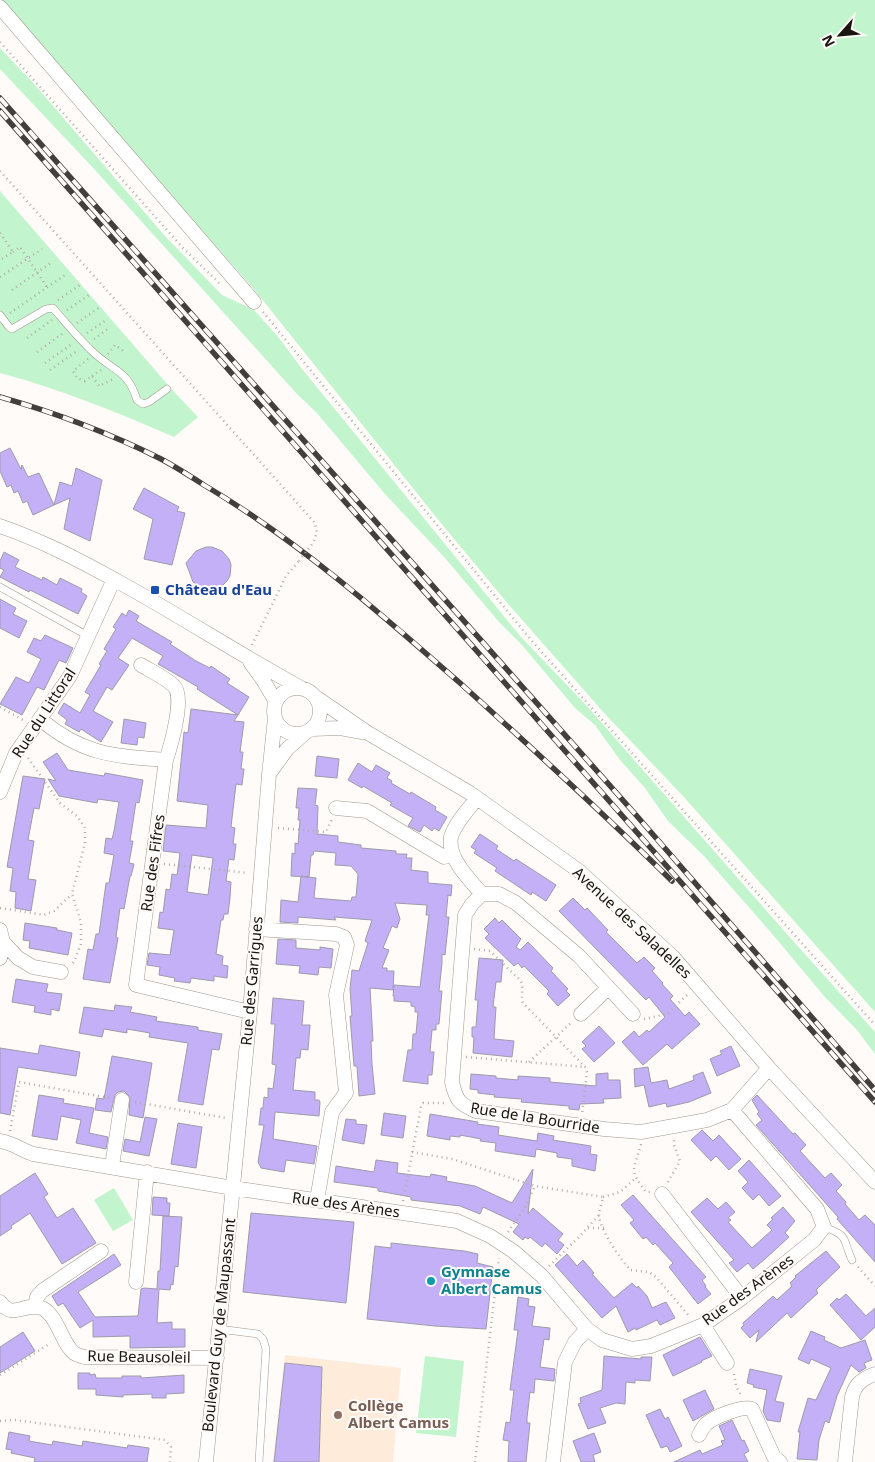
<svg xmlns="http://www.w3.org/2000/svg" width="875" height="1462" font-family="'Noto Sans',sans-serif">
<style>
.built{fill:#ffebda}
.green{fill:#c2f4cd}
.building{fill:#c3b0f6;stroke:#9e9ba9;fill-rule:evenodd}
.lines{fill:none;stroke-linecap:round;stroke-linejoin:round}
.lane-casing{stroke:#a3978c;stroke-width:8}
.street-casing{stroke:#a3978c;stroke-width:15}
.path{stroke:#b0adaa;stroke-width:2.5;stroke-dasharray:1 4;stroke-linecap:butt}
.lane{stroke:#fff;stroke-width:7}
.street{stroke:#fff;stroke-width:14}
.rail-casing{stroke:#433f3c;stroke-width:5.5}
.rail{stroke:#fefbf9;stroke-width:4;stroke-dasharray:11;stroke-linecap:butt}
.path-bridge{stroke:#b0adaa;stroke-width:2.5;stroke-dasharray:1 4;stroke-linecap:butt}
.transit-dot{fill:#1a4fb4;stroke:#fefbf9;stroke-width:2}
.culture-dot{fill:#0f9aa8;stroke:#fefbf9;stroke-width:2}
.education-dot{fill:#8d6e63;stroke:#fefbf9;stroke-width:2}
.labels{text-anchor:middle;stroke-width:4;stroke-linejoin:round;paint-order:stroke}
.transit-label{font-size:15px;font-weight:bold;fill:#164399;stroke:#fefbf9;text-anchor:start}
.street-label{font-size:15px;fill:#191511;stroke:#fefbf9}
.culture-label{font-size:15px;font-weight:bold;fill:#0d838f;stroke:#fefbf9;text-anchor:start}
.education-label{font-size:15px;font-weight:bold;fill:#785e54;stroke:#fefbf9;text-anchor:start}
</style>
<rect width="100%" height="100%" fill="#fefbf9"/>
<path class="built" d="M285 1355 401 1368 393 1462H273Z"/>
<path class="green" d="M2 0H875V1012L683 796 606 715 509 605 440 522 253 288 64 75Z
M0 48 35 85 164 235 222 295 254 310 279 338 302 369 520 636 585 704 785 932 875 1032V1054L857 1030 824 996 774 936 704 856 668 821 645 788 620 760 595 725 575 708 522 645 499 622 445 558 385 494 316 412 297 394 96 171 0 69Z
M0 191 175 393 198 417 174 437C117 412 60 389 0 373Z
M114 1188 133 1220 113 1231 94 1200Z
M425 1356 464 1361 456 1437 416 1433Z"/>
<path class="building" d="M10 448 21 469 22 465 28 477 39 473 54 505 33 515 27 501 23 503 18 491 14 493 11 485 7 487 0 471V453Z
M76 468 102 480 90 541 64 529 70 498 54 505 60 482 72 486Z
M144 488 179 507 177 511 185 513 172 565 144 559 153 519 133 509Z
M206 547H212L222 551 229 559 231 565 230 576 227 581 223 585 213 589 202 588 193 582 186 563 196 551Z
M4 552 19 560 15 567 42 580 43 577 57 585 60 578 82 589 81 592 87 596 78 614 30 590 29 592 0 577 4 570 0 568V561Z
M0 599 16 608 13 614 27 621 19 638 0 628Z
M129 610 139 616 136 621 172 642 170 644 196 661 210 668 211 666 230 679 227 683 249 697 238 715 197 689 198 687 158 664 163 656 132 638 118 658 129 665 112 690 107 687 93 711 113 722 101 742 81 729 79 732 65 724 67 720 58 713 64 703 80 713 90 695 85 692 101 665 99 664 107 651 104 649 116 629 113 627 122 613 126 616Z
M45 635 73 648 66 663 59 660 44 690 37 687 22 715 0 704 16 677 29 683 41 659 27 652 34 638 41 641Z
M191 709 238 715 234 721 244 722 240 752H243L241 769H244L242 785 236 784 231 827 235 828 233 844H236L234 860 229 859 226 881 231 882 230 898 228 914H224L223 920H221L216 954 223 956 222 965 228 966 227 978 214 976V981L191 978 190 983 174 981 175 978 159 975 160 967 147 965 149 953 170 955 174 930 158 928 160 912 163 913 166 889 170 890 172 874 177 875 180 853 163 851 166 825 206 828 208 805 177 801 184 732 188 733ZM192 855 213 858 208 895 187 892Z
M124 719 146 723 144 738 138 737 137 745 121 743Z
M57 753 68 770 104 776 105 773 143 780 139 803 136 802 130 841H133L129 863 134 864 131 876H130L124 909 120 908 116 937 118 938 110 983 83 979 88 949 93 950 96 934H99L106 883H109L114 855 104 853 106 838 112 839 114 831 119 802 98 799 97 803 59 796 48 779 56 781 43 762Z
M317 756 339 759 337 778 315 776Z
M358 763 372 772 376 765 390 773 387 778 392 781 391 783 410 794 411 792 436 807 435 810 447 817 439 831 434 828 432 831 424 825 420 832 408 826 413 818 390 805 392 803 363 786 362 788 348 780Z
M23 776 45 779 39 809 34 808 28 840 34 841 28 879 36 880 31 911 15 908 16 892 10 891 13 868 7 867Z
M298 788 317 789 315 805 318 806 317 834 338 836V842L361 845V848L396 851V854H407L406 858H412L411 870 428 872V883L452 885 451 896 448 895 446 917H449L445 955 442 954V963L439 991H442L439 1024H436V1030H432L430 1052H434L432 1075H428V1084L403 1081 408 1050H412L413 1034H416L418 1012H415V1007L411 1006V1002L394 1001V996H393L394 985 420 987 429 915H426L427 905 395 903 400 919 397 928 392 926 383 948 389 950 382 968H387V971H394L393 990 370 988 373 1041H371L372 1064 375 1094 359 1096 357 1066H354L350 1016H352L350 989 352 970 359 971 368 943 365 941 372 920 334 917 336 920 298 917V923L280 922 281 900 298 902 301 876 316 878 314 898 351 901 352 897H356L358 874 351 866 335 865 336 853 314 851 313 855H311L309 877 291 876 292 853 295 854V843L298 844 300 820H298L299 808H296Z
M480 834 498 846 496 849 514 861 516 859 556 885 546 901 532 892 531 895 495 871 497 868 474 853 476 850 471 847Z
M573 898 585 910 587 908 608 930 606 932 637 963 644 957 655 968 652 971 663 983 662 984 673 996 670 999 685 1016 689 1012 700 1024 672 1049 667 1044 643 1065 622 1042 634 1031 639 1037 647 1030 649 1032 665 1017 649 997 646 1000 559 911Z
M495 918 499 923 502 920 521 939 516 947 520 950 528 942 553 968 551 971 568 989 566 991 570 995 558 1006 547 994 549 991 524 966 522 968 518 963 514 966 485 938 489 934 484 929Z
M25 923 57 928V930L72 933 68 955 29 948 30 941 23 940Z
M278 939 296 940V948L320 950V947L333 949 331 968 319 967 318 975 299 973 300 966 276 964Z
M479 958 503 960 501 982H496L493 1007H496L494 1039 514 1041 512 1057 473 1053 474 1037H472V1027H476L478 1000H475Z
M16 979 48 984 46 992 62 994 59 1011 51 1009V1015L34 1012 35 1006 12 1002Z
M273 998 304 1001 302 1025H310L308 1050 301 1049 300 1058H296L293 1090 315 1092V1100H319L320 1102 319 1116 275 1112 273 1139 317 1146 314 1164 286 1160 284 1172 261 1168 258 1162 264 1125H259L261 1108H263L264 1097 268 1098V1088L273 1089 276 1065 272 1064 275 1024H271Z
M115 1005 132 1007 130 1012 157 1017 156 1021 198 1027V1030L222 1034 219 1050 212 1049 203 1105 178 1101 188 1043 149 1037 150 1033 127 1029V1033L104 1029 102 1037 79 1033 84 1007 114 1011Z
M599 1026 615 1043 594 1062 582 1049 586 1046 582 1042Z
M40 1045 80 1052 76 1076 18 1067 10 1115 0 1113V1048L38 1054Z
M731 1046 740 1066 717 1076 710 1059 722 1054 720 1051Z
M112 1056 152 1063 143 1118 129 1115 130 1097 124 1091 118 1092 115 1095 111 1112 95 1110 97 1098 104 1099Z
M648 1067 651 1083 667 1080 669 1089 694 1080 693 1076 703 1072 711 1093 689 1102 667 1107 666 1103 649 1107 644 1085 635 1087 634 1069Z
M608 1073V1080H620L621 1098 603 1099 604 1103 580 1104 579 1110 569 1109V1106L521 1102 522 1099 494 1097 495 1095 478 1093V1090L470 1089 471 1074 496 1076V1078L518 1080V1076L550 1078V1082L596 1086V1074Z
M39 1095 64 1099 63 1103 94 1108 89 1133 108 1137 106 1149 76 1143 81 1120 61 1116 57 1140 32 1136Z
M757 1095 793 1134 795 1133 806 1145 800 1151 825 1178 831 1173 842 1185 836 1191 846 1202 845 1204 859 1220 865 1215 875 1225V1262L837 1219 838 1217 756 1125 762 1120 757 1114 759 1112 752 1100Z
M384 1113 406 1116 403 1138 381 1135Z
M430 1114 478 1122 477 1124 499 1127 498 1135 537 1141 538 1133 554 1136 553 1140 591 1146 590 1154 597 1155 595 1171 572 1166V1159L557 1157V1153L536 1149 535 1157 495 1151 496 1143 480 1141 481 1139 460 1135V1137L450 1136V1140L427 1136Z
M145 1117 157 1119 149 1156 123 1151 125 1139 140 1142Z
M346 1119 356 1120V1124L367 1125 364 1144 342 1140Z
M178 1123 202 1127 196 1168 171 1164Z
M702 1130 713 1141 719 1135 741 1159 729 1170 716 1156 711 1161 691 1140Z
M376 1160 398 1163 397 1173 430 1177 431 1174 447 1177 446 1181 475 1186 512 1203 533 1169 528 1214 533 1208 563 1234 558 1240 564 1245 557 1254 545 1243 542 1247 530 1237 528 1239 525 1237 523 1240 513 1232 519 1224 483 1207 480 1214 460 1206 411 1200V1197L378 1191V1188L334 1182 336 1166 374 1172Z
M749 1160 781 1196 769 1206 759 1194 753 1200 742 1188 748 1182 738 1171Z
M35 1173 48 1194 44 1197 57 1218 73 1208 96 1243 62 1264 30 1213 11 1226 12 1228 0 1236V1196Z
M633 1195 706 1277 702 1280 706 1286 705 1287 711 1294 698 1304 669 1267 673 1263 655 1243 653 1245 646 1237 643 1239 630 1223 634 1220 621 1205Z
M153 1197 167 1198V1203H170L169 1216 152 1215Z
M707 1198 718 1209 726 1202 735 1212 728 1218 731 1220 728 1222 752 1248 772 1230 767 1225 773 1219 771 1218 783 1207 795 1221 785 1233 789 1237 765 1259 753 1269 748 1263 737 1272 729 1263 734 1260 691 1212Z
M251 1213 354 1222 346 1303 243 1292Z
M163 1216 182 1217 178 1267 175 1266 173 1285 171 1284 170 1290 159 1289 157 1323 172 1322V1329H185V1347L130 1348V1336L93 1337V1320L80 1328 63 1303 58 1306 52 1296 114 1254 121 1265 78 1292 95 1317 138 1316 141 1289 144 1288 157 1289 158 1271H160Z
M391 1243 464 1251 478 1254 477 1263 493 1267 486 1329 435 1326 367 1319 375 1246 391 1248Z
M826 1251 840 1267 816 1290 818 1293 791 1318 787 1313 756 1342 759 1330 750 1338 741 1328 744 1325 743 1323 773 1296 777 1300 792 1286 790 1283 796 1277 795 1276Z
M567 1254 577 1266 583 1260 594 1273 592 1274 614 1298 632 1283 637 1288 638 1286 647 1296 652 1308 666 1302 675 1318 660 1325 657 1320 636 1330 635 1328 628 1332 616 1306 602 1318 555 1265Z
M846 1294 866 1316 875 1308V1327L861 1340 830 1305 837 1298 839 1300Z
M518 1297 529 1299 528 1306 535 1307 532 1326 550 1328 549 1340 544 1339 540 1367 555 1369 554 1381 535 1379 534 1393 530 1392 527 1418V1423H530L526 1462H508L509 1441 503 1440 506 1422 510 1423 514 1390H510L518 1330H514Z
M811 1331 825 1337 824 1340 841 1348 865 1340 872 1360 864 1363 866 1368 859 1372 851 1365 837 1396 829 1423 825 1421 819 1440 817 1460 797 1459 800 1432H798L808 1398 816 1400 831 1368 811 1359 809 1364 798 1359Z
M23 1332 35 1351 0 1373V1347Z
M700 1337 712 1356 701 1361 702 1362 673 1376 663 1355Z
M604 1356 641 1359V1357H652L650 1381 635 1380V1383L626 1382 625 1404 616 1403 600 1408 606 1423 588 1429 578 1404 581 1403 580 1398 602 1390Z
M285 1363 322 1367 319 1462H274Z
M750 1369 782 1376 775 1401 784 1403 780 1422 767 1420 763 1411 767 1390 753 1387 754 1385 747 1383Z
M78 1373H90V1375L95 1374 96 1378H122V1376H141V1378L184 1375V1393L166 1394V1398H152V1394L123 1395V1397L96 1395V1389H78Z
M705 1390 714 1409 693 1421 683 1400Z
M660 1409 665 1419 668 1417 682 1446 670 1452 667 1446 661 1448 646 1415Z
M732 1420 742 1441 744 1440 749 1451 744 1454 748 1462H674L700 1450 702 1454 723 1445 721 1441 725 1440 719 1426Z
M9 1432 30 1436 29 1441 52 1445 53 1441 82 1446 83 1441 127 1448 128 1445 149 1448 147 1462H34L35 1458 11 1453 12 1450 6 1449Z
M594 1433 601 1452 593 1455 595 1462H581L573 1441Z"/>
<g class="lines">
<g class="lane-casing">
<path id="lane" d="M0 315 9 327 12 329 46 309 53 308C66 323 79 339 93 352 113 371 128 370 137 400L143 404 149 402 167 389
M0 587 88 636
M824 1227C850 1236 842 1239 852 1260
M219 1329 258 1334 263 1339 266 1349 259 1462"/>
</g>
<g class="street-casing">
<path id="street" d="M0 7 254 302
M0 526C41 540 79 560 117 581 179 615 239 654 301 688
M250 662 263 680 276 702
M141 665C151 671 166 678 174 686 185 697 171 745 166 760
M274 711a23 23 0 1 1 46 0a23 23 0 1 1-46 0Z
M317 698 368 733 470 793 579 871 673 957 769 1068 875 1182
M40 719C83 755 113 756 166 760L136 985 250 1012
M312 729 340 728 362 732
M269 774 287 749 305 733
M0 792 16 753 70 676 114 579
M477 798C468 810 455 823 451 837 447 858 470 880 482 894L472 904 465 915 452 1082C456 1100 459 1104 476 1111L604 1129 641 1132 707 1120 732 1110 769 1068
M336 808 367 811 444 857 453 854
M482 894H499L516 903 579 956 633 1014
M256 929 336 934 344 937 347 945 336 995 346 1093 332 1112 317 1200
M0 930 3 942 0 958
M3 942 18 958 33 967 61 972
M581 1014 608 988
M0 1141C13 1143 21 1150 33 1154L233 1188 457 1221 490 1236 513 1251 542 1276 587 1329 602 1340 632 1349 651 1346 703 1325 742 1298 814 1240 824 1227 817 1209 732 1110
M112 1166 122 1100
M662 1194 742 1298
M136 1282 147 1172
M0 1302C13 1321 26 1301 42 1308 58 1316 62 1344 74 1353 77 1355 81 1356 84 1357L217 1358
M35 1307 37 1297 42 1291 101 1251
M703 1325 727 1363
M699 1435C701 1431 703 1427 706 1424 714 1417 743 1405 752 1409L774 1457 780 1462
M206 1462 250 1012 269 775 275 718
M553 1462 565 1362 575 1342 587 1329
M845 1462 852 1397C855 1384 862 1379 875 1374"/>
</g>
<path class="path" d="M0 42 182 247 219 283
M0 171 315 523 317 533 313 543
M0 233 13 252 0 260
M13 252 20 247 47 287
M0 277 42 249
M12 290 52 262
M58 300 80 285
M67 310 89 295
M263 312 531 640 875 1025
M10 313 65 275
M77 323 100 307
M87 333 105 321
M27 338 52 320
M94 339 109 328
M37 352 62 334
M108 354 115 345 126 353
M88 359 73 371 77 378 85 381 92 376 99 386 113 379
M45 363 72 344
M50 370 77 351
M92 376 101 370
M252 645 286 576 299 561
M0 707 23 720
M28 758 60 803 78 817 85 828V843L72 894 81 922V944L74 962 72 964
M278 828 326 832 332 819
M164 864 248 873
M0 908 44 915 54 911 72 894
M474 949 490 951 520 980C525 987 520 995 523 1003L585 1067 587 1072 582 1114
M644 1019 667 1014 688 994
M466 1057 585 1067
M529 1062 572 1022
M135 1102 226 1118
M10 1131 19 1082 110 1098
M641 1144C634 1171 628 1168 646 1192H650
M412 1152 452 1159 535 1186 603 1197C602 1202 600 1208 599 1213 598 1228 620 1258 630 1270L649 1272 656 1277 690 1317
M668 1182 680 1161 674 1145V1139
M603 1197 620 1192 636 1178
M403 1201 421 1107 423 1103H447
M588 1228H604
M508 1232 524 1209 535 1186
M549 1266 579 1237 599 1215
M858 1267 875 1286
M734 1374 736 1386 742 1397
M0 1375 51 1343
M0 1421 15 1420 165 1440 171 1447 170 1462
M475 1462 499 1258"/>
<use href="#lane" class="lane"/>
<use href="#street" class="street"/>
<g class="rail-casing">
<path id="rail" d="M0 98 636 815 875 1090
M0 111 875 1102
M0 397C56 413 109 433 161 459 176 467 190 476 204 485 297 540 379 612 460 683 532 748 603 813 672 881"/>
</g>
<use href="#rail" class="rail"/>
<path class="path-bridge" d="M299 561 313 543"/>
</g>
<rect class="transit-dot" x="150" y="585" width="10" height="10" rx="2.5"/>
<circle class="culture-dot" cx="431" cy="1281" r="5"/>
<circle class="education-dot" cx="338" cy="1415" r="5"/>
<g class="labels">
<g class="transit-label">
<text x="165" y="595">Château d'Eau</text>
</g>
<g class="street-label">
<text transform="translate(44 713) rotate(-57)" y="5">Rue du Littoral</text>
<text transform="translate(153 863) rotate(-82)" y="5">Rue des Fifres</text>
<text transform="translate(632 923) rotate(43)" y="5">Avenue des Saladelles</text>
<text transform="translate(252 981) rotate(-85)" y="5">Rue des Garrigues</text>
<text transform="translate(535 1118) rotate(9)" y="5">Rue de la Bourride</text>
<text transform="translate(346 1205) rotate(8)" y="5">Rue des Arènes</text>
<text transform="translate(748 1290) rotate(-36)" y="5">Rue des Arènes</text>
<text transform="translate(219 1325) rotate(-84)" y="5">Boulevard Guy de Maupassant</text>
<text transform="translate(139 1357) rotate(1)" y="5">Rue Beausoleil</text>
</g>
<g class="culture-label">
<text x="441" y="1277">Gymnase<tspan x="441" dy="17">Albert Camus</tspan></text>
</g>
<g class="education-label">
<text x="348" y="1411">Collège<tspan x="348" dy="17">Albert Camus</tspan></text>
</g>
</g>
<g transform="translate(840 35) rotate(243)" stroke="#fefbf9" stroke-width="4" paint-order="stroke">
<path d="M0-4L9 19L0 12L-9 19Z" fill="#191511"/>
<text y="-8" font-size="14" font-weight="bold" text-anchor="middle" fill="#191511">N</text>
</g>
</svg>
